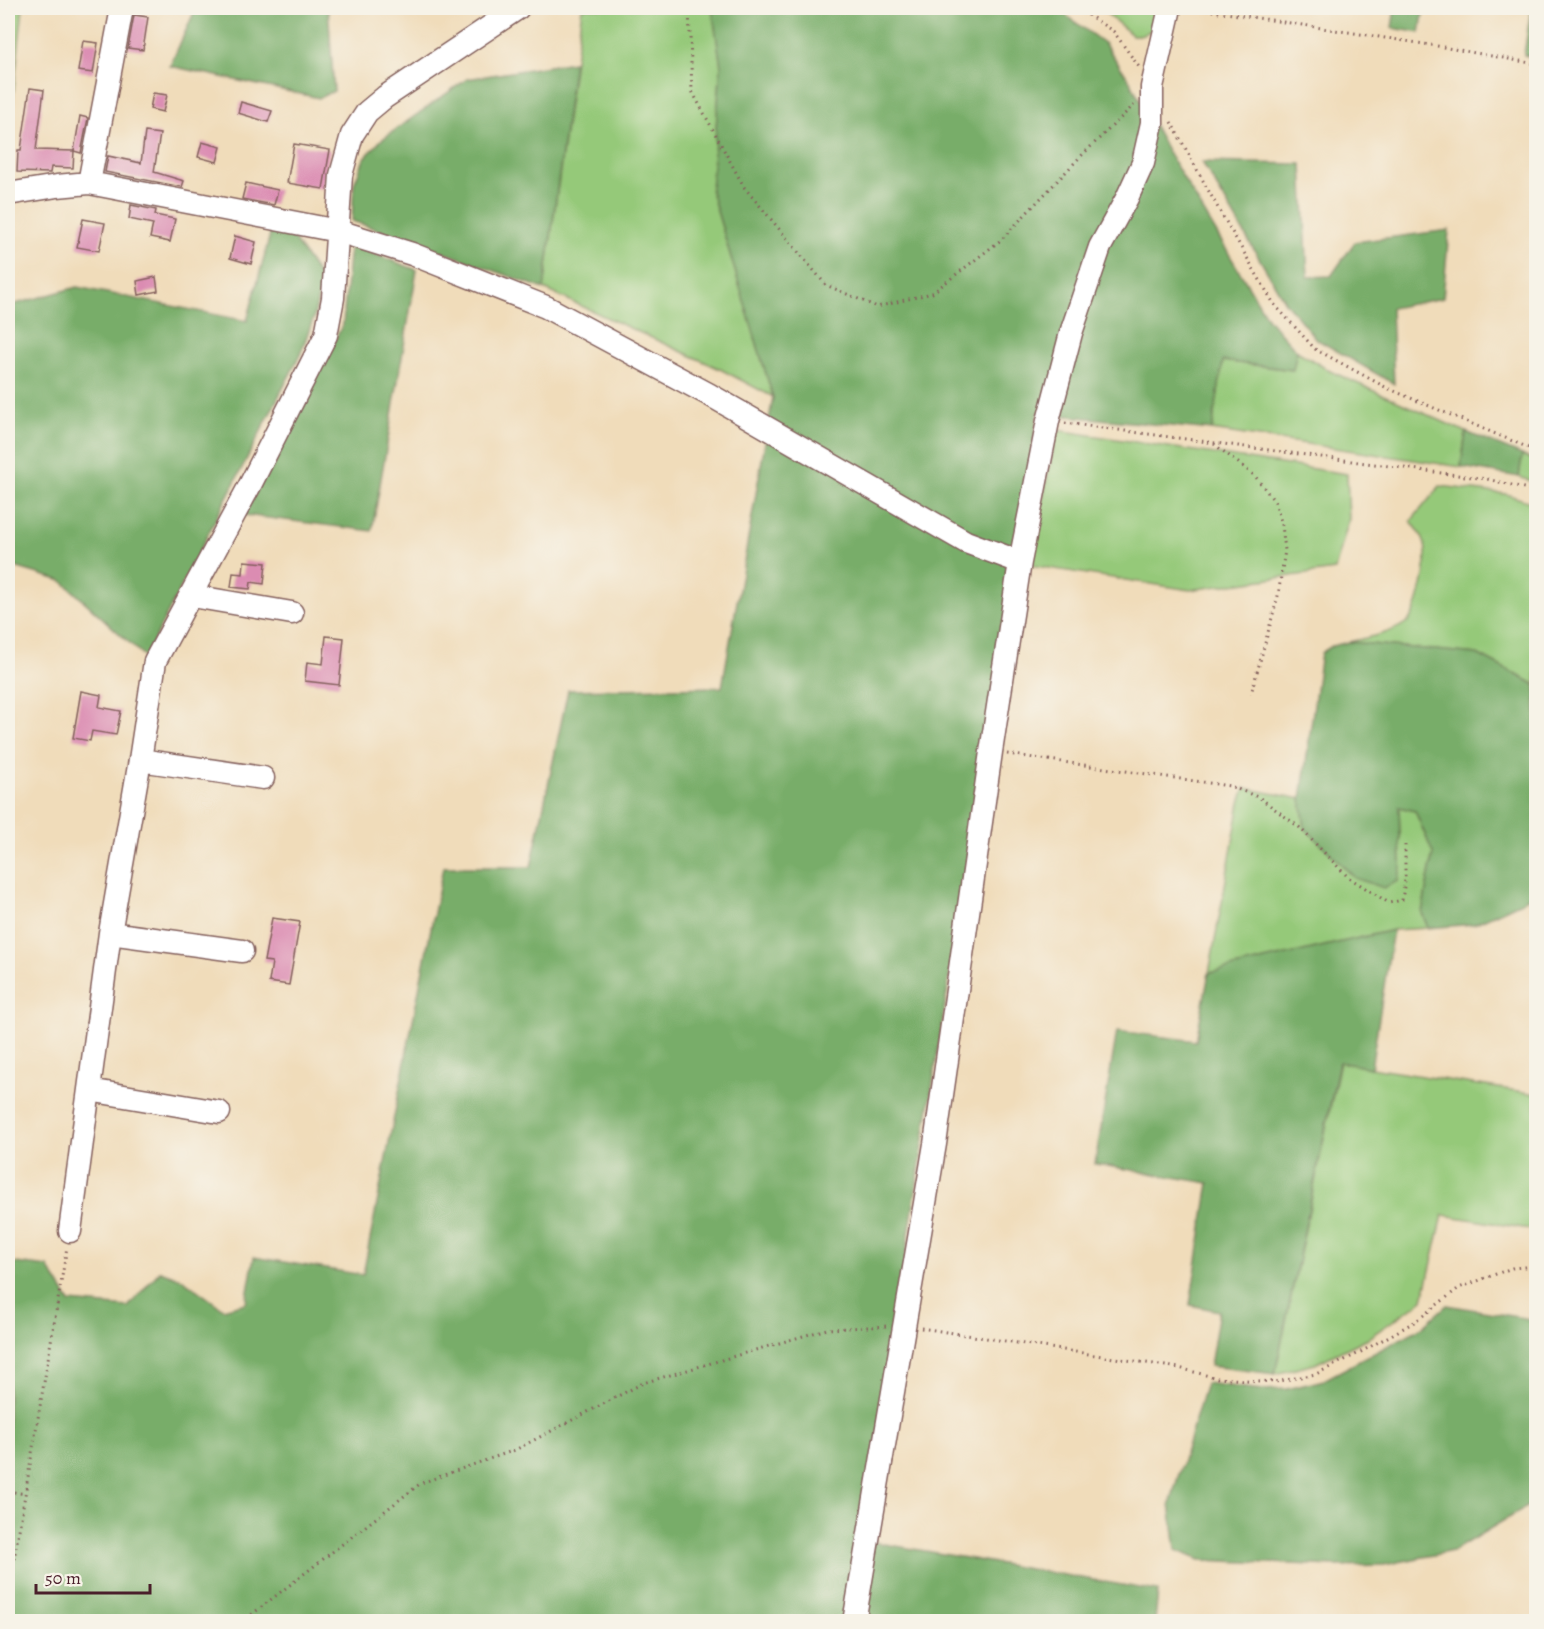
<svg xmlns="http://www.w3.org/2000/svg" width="1544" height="1629" font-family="Alegreya,serif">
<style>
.green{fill:#95c979;stroke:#707452;stroke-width:1.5}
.forest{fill:#78ad69;stroke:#61664a;stroke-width:1.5}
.building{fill:#db8cb2}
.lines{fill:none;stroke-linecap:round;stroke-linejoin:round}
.minor-casing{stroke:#84615d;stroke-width:25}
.path{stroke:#84615d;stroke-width:3;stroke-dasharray:1.5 4.5;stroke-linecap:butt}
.minor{stroke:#fff;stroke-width:22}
</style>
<rect width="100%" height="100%" fill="#f7f3e8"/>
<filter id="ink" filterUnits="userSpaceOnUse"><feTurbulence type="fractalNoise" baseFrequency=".0167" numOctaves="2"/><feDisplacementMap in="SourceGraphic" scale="12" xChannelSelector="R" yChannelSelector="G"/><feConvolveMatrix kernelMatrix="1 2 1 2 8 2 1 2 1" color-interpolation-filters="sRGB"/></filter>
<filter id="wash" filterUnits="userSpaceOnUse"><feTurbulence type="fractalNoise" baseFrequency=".008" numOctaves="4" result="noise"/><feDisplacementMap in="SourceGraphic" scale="24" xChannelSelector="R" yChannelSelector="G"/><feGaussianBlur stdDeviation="1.35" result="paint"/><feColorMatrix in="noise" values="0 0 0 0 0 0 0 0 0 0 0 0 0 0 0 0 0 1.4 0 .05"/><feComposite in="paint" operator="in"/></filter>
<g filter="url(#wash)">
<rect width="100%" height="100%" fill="#f0dcba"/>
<path class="green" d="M8 8H23L8 144Z
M582 8H712L721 66 711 191 773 397 720 369 544 289Z
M1100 8H1159L1153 29 1143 35H1132Z
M1297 351 1330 371 1466 432 1461 467 1212 430 1223 361 1292 370Z
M1057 430 1347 474 1349 519 1335 570 1190 590 1029 565Z
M1522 455 1536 461V483L1519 477Z
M1440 486 1506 494 1536 504V583L1531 624 1536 626V685L1477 654 1349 642C1368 637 1391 634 1407 622 1419 611 1429 561 1425 545 1423 535 1417 529 1411 521Z
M1245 788 1301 799 1305 828 1398 881 1401 867 1399 807 1415 811 1433 853 1422 913 1428 928 1393 930 1209 973 1240 803Z
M1340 1061 1371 1068 1536 1094V1230L1443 1215 1423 1300 1368 1338 1315 1364 1275 1374Z"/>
<path class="forest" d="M196 8H328L334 91 319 98 170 66Z
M712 8H1056L1105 44 1130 81 1169 154 1268 319 1297 351 1293 370 1223 361 1212 430 1038 413 861 1540 1158 1591 1155 1621 8 1622V1262L48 1267 70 1302 128 1307 160 1271 182 1279 223 1309 246 1303 254 1257 363 1275 443 867H531L568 690 722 687 773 397 711 191 721 66Z
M1395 8H1424L1420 33 1392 28Z
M1531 8H1536V58L1524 55Z
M574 62 544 289 424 245 352 221 354 184 364 159 381 140 467 79Z
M1202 162 1302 164 1308 277 1331 276 1355 242 1449 230 1443 298 1391 308 1394 384 1316 339 1285 302Z
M271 231 293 238 322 280 314 317 300 355 145 657 62 581 8 565V306L77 287 247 321Z
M350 245 417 270 372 531 244 515 343 324Z
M1466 432 1522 455 1519 477 1461 467Z
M1349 642 1477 654 1536 685V893L1519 903 1474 924 1428 928 1422 913 1433 853 1415 811 1399 807 1401 867 1398 881 1384 888 1355 878 1305 828 1301 799 1321 653 1332 646Z
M1393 930 1371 1068 1339 1062 1275 1374 1210 1366 1219 1311 1190 1305 1209 1183 1095 1164 1117 1031 1196 1041 1209 973Z
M1447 1305 1536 1320 1532 1349 1536 1350V1501L1453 1551 1384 1565 1335 1566 1200 1560 1176 1550 1170 1504 1206 1383 1262 1390 1287 1389 1324 1380 1421 1328Z"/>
<g id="blocks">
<path class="building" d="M134 15 148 17 143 50 128 48Z
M83 41 98 43 93 73 78 71Z
M30 88 44 90 36 150 74 151 73 168 51 167 50 173 17 172 18 150H21Z
M153 93 167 95 163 112 150 109Z
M241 102 272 111 268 122 238 113Z
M80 116 88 118 81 153 74 151Z
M145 132 160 134 154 172 184 181 182 187 105 172 108 156 141 163Z
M202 142 221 147 217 162 198 157Z
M294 144 330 150 323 189 287 183Z
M246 183 278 190 274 205 242 199Z
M131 205 156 210 155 215 175 219 170 242 150 238 153 224 129 219Z
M83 219 105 223 99 251 77 247Z
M235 236 256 242 251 264 230 258Z
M156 277 158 291 139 295 137 281Z
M244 561 266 563 264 584 251 582 250 589 231 587 233 573 243 574Z
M326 636 344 638 339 685 305 681 307 662 323 664Z
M81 691 101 695 99 707 121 711 116 735 92 731 90 741 73 738Z
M272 918 300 922 289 985 269 982 272 962 264 961Z"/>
</g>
</g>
<g filter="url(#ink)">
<use href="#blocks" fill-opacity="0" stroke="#84615d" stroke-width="1.5"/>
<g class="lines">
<g class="minor-casing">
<path id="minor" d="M89 183 122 8
M8 194 57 186 89 183 338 231 412 254 546 307 710 395 966 542 1020 562
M191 594 198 597 292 613
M140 760 263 778
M110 933 242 951
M89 1090 219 1112
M70 1231 110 933 140 760 155 661 249 487 326 335 333 298 341 175 352 135 367 112 385 97 518 8
M854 1622 935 1144 991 752 1020 562 1048 421 1071 333 1100 247 1127 198 1143 163 1152 123V87L1170 8"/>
</g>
<path class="path" d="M689 8 692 91 744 187 826 285 877 307 932 293 1001 240 1080 157 1134 105
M1078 8 1114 32 1139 67
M1194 8 1437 46 1536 64
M1171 122 1218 208 1274 304 1315 349 1387 388 1536 451
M1065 423 1487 479 1536 491
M1214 444 1255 476 1275 502 1282 525 1285 550 1278 596 1251 694
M1007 754 1230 786 1260 798 1299 827 1348 877 1389 903 1402 900 1405 880V845
M921 1328 1179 1368 1217 1378 1275 1382 1316 1374 1359 1353 1416 1321 1459 1288 1512 1268 1536 1266
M8 1491 25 1494
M8 1595 67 1247
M242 1622 421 1483 515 1450 643 1383 827 1329 888 1326"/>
<use href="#minor" class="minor"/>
</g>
</g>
<rect width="1544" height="1629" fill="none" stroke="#f7f3e8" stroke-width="30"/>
<path d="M36 1584v9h114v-9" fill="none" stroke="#4a1f2b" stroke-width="3"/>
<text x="45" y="1584" font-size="18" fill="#4a1f2b" stroke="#f7f3e8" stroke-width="4.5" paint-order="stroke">50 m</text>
</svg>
